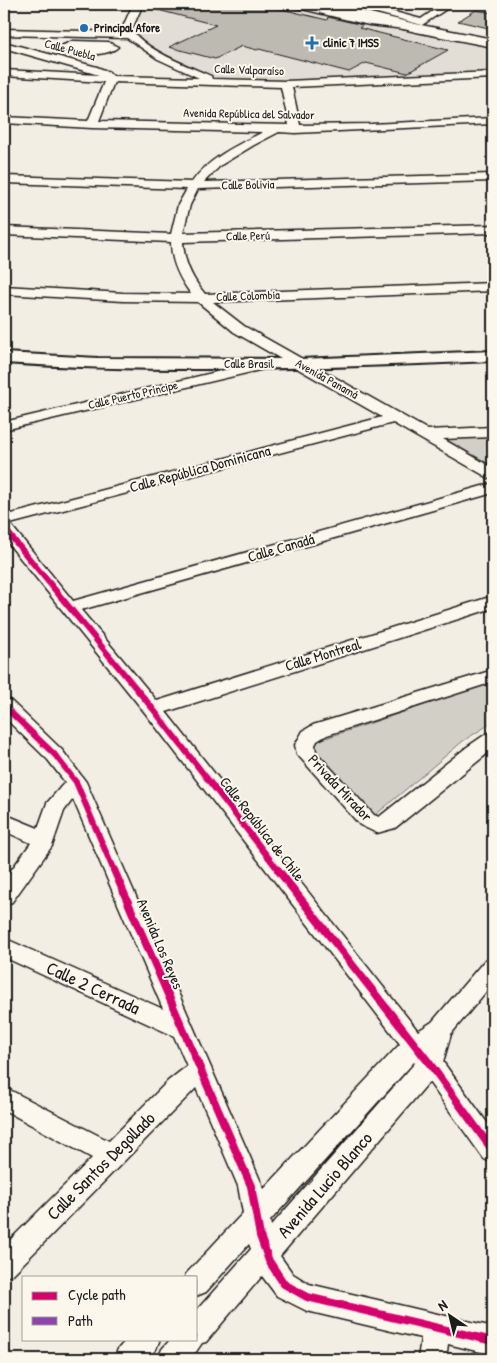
<svg xmlns="http://www.w3.org/2000/svg" width="497" height="1363" font-family="'Patrick Hand',sans-serif">
<style>
.built{fill:#e2ded5}
.green{fill:#d2cfc6;stroke:#777671}
.building{fill:#bdbab1;stroke:#1c1c1c}
.lines{fill:none;stroke-linecap:round;stroke-linejoin:round}
.minor-casing{stroke:#1c1c1c;stroke-width:3}
.major-casing{stroke:#1c1c1c;stroke-width:4}
.highway-casing{stroke:#1c1c1c;stroke-width:3}
.minor{fill:#fbf7ec;fill-rule:evenodd}
.major{fill:#fbf7ec;fill-rule:evenodd}
.highway{fill:#fbf7ec;fill-rule:evenodd}
.quiet{stroke:#8e44ad;stroke-width:4;stroke-dasharray:8 4;stroke-linecap:butt}
.cycleway-far1-casing{stroke:#fbf7ec;stroke-width:9}
.cycleway-casing{stroke:#fbf7ec;stroke-width:11}
.cycleway-far1{stroke:#d6006c;stroke-width:6}
.cycleway{stroke:#d6006c;stroke-width:8}
.poi-dot{fill:#1f6fb2;stroke:#fbf7ec;stroke-width:2}
.labels{text-anchor:middle;stroke-width:4;stroke-linejoin:round;paint-order:stroke}
.far-poi-label{font-size:12px;font-weight:bold;fill:#1c1c1c;stroke:#fbf7ec;text-anchor:start}
.far-street-label{font-size:12px;fill:#1c1c1c;stroke:#fbf7ec}
.street-label{font-size:15px;fill:#1c1c1c;stroke:#fbf7ec}
.near-street-label{font-size:18px;fill:#1c1c1c;stroke:#fbf7ec}
</style>
<rect width="100%" height="100%" fill="#f2eee4"/>
<filter id="ink" filterUnits="userSpaceOnUse"><feTurbulence type="fractalNoise" baseFrequency=".02" numOctaves="2"/><feDisplacementMap in="SourceGraphic" scale="10" xChannelSelector="R" yChannelSelector="G"/><feConvolveMatrix kernelMatrix="1 2 1 2 8 2 1 2 1" color-interpolation-filters="sRGB"/></filter>
<g filter="url(#ink)">
<path class="built" d="M141 4H294L348 17 493 46V74L285 82 219 79 161 53 132 34 131 24Z"/>
<path class="green" d="M493 438V466L445 439Z
M493 682V722L463 741 373 817 313 748 317 741Z"/>
<path class="building" d="M154 4H261L327 20 328 17 363 25 359 28 448 50 407 73 366 63 349 72 259 49 257 50 242 46 215 59 169 47 216 25 154 9Z
M476 10 493 13V29L458 21Z"/>
<g class="lines">
<g class="minor-casing">
<path id="minor" d="M133 4H143L132 29C143 50 189 66 211 76L212 79 286 81 493 72V78L292 87 300 125 371 124 493 118V124L295 133 279 132 254 145 221 165 204 182 493 174V181L198 189 190 205 183 233 493 225V233L183 242C184 262 192 279 205 294L493 283V291L213 302 244 326 428 430 493 427V437L443 439 493 468V479L487 477 393 423 10 524 73 601 493 483V493L81 610 157 701 493 596V608L166 712 418 1031 432 1022 485 960 493 958V983L451 1034 443 1062 493 1131V1163L484 1159 429 1082 280 1256 293 1274 309 1284 493 1327V1355L448 1344 446 1359H418L421 1338 307 1311 277 1296 262 1276 206 1342 202 1343 191 1359H158L162 1349 171 1339H196V1311L251 1249 249 1244 206 1292 196 1296V1277H185L186 1274 243 1213 238 1186 196 1088 13 1274 4 1278V1246L92 1158 4 1110V1087L109 1141 168 1081 187 1066 174 1036 4 957V938L163 1009 73 799 64 811 52 846 12 902 4 905V880L31 843 4 831V814L38 828 47 803 65 782 48 760 4 717V699L11 701 62 750 86 782 264 1189 400 1044 146 714 4 538V516L382 417 234 332 198 302 123 301 4 294V286L123 293 191 294C179 278 171 262 171 242L4 235V227L171 234 178 205 187 189 4 183V176L192 182C209 158 237 145 263 132L92 128 4 123V117L88 121 104 82 4 76V70L99 75 4 48V42L97 67 109 72 113 76 199 78 158 59 127 38 4 35V29L124 32 122 29ZM114 82 281 87 289 125 99 121ZM414 1062 415 1063 271 1226 270 1221Z
M288 4H304L369 19 405 23 410 26 405 29 369 25 290 6Z
M349 4H364L421 19 443 4H454L422 25 351 6Z
M73 41 108 42 118 47C108 57 69 57 59 47Z
M263 361 268 362 270 365 268 368 4 430V422Z
M493 670V682L327 735 317 741 315 745 316 752 374 815 379 817 467 747 486 734 493 732V749L395 828 377 833 360 825 297 754 295 745 303 731 313 725Z
M127 1339H160L156 1349 147 1359H114L118 1349Z"/>
</g>
<g class="major-casing">
<path id="major" d="M493 351V361C330 368 167 374 4 363V353L98 358 300 359Z"/>
</g>
<g class="highway-casing">
<path id="highway" d="M310 4H333L416 24 493 39V47L416 32 312 7Z"/>
</g>
<use href="#minor" class="minor"/>
<use href="#major" class="major"/>
<use href="#highway" class="highway"/>
<path class="quiet" d="M493 450V455"/>
<g class="cycleway-far1-casing">
<path id="cycleway-far1" d="M4 528 153 709 279 871
M4 706 55 755 76 782 114 871"/>
</g>
<g class="cycleway-casing">
<path id="cycleway" d="M114 870 251 1186 260 1236 269 1261 284 1284 307 1297 493 1341
M278 870 430 1064 493 1151"/>
</g>
<use href="#cycleway-far1" class="cycleway-far1"/>
<use href="#cycleway" class="cycleway"/>
</g>
</g>
<g class="poi-dot">
<circle cx="84" cy="28" r="5"/>
<path d="M309.5 35.5h5v5h5v5h-5v5h-5v-5h-5v-5h5z"/>
</g>
<g class="labels">
<g class="far-poi-label">
<text x="94" y="32">Principal Afore</text>
<text x="323" y="47">clinic 7 IMSS</text>
</g>
<g class="far-street-label">
<text transform="translate(70 50) rotate(15)" y="4">Calle Puebla</text>
<text transform="translate(249 70) rotate(2)" y="4">Calle Valparaíso</text>
<text transform="translate(249 114) rotate(1)" y="4">Avenida República del Salvador</text>
<text transform="translate(248 185) rotate(-1)" y="4">Calle Bolivia</text>
<text transform="translate(248 236) rotate(-1)" y="4">Calle Perú</text>
<text transform="translate(248 296) rotate(-2)" y="4">Calle Colombia</text>
<text x="249" y="368">Calle Brasil</text>
<text transform="translate(327 379) rotate(29)" y="4">Avenida Panamá</text>
<text transform="translate(133 395) rotate(-13)" y="4">Calle Puerto Príncipe</text>
</g>
<g class="street-label">
<text transform="translate(200 469) rotate(-15)" y="5">Calle República Dominicana</text>
<text transform="translate(281 548) rotate(-16)" y="5">Calle Canadá</text>
<text transform="translate(323 655) rotate(-17)" y="5">Calle Montreal</text>
<text transform="translate(340 788) rotate(47)" y="5">Privada Mirador</text>
<text transform="translate(262 829) rotate(52)" y="5">Calle República de Chile</text>
<text transform="translate(160 944) rotate(67)" y="5">Avenida Los Reyes</text>
</g>
<g class="near-street-label">
<text transform="translate(93 988) rotate(25)" y="6">Calle 2 Cerrada</text>
<text transform="translate(101 1166) rotate(-45)" y="6">Calle Santos Degollado</text>
<text transform="translate(325 1185) rotate(-49)" y="6">Avenida Lucio Blanco</text>
</g>
</g>
<rect width="497" height="1363" fill="none" stroke="#fbf7ec" stroke-width="20"/>
<rect x="10" y="10" width="477" height="1343" fill="none" stroke="#1c1c1c" stroke-width="2" filter="url(#ink)"/>
<rect x="22" y="1276" width="175" height="65" fill="#fbf7ec" stroke="#a29f99"/>
<rect x="32" y="1292" width="25" height="8" fill="#d6006c" stroke="#a29f99"/>
<text x="68" y="1300" font-size="15" fill="#1c1c1c">Cycle path</text>
<rect x="32" y="1317" width="25" height="8" fill="#8e44ad" stroke="#a29f99"/>
<text x="68" y="1326" font-size="15" fill="#1c1c1c">Path</text>
<g transform="translate(450 1316) rotate(325)" stroke="#fbf7ec" stroke-width="4" paint-order="stroke">
<path d="M0-4L9 19L0 12L-9 19Z" fill="#1c1c1c"/>
<text y="-8" font-size="14" font-weight="bold" text-anchor="middle" fill="#1c1c1c">N</text>
</g>
</svg>
